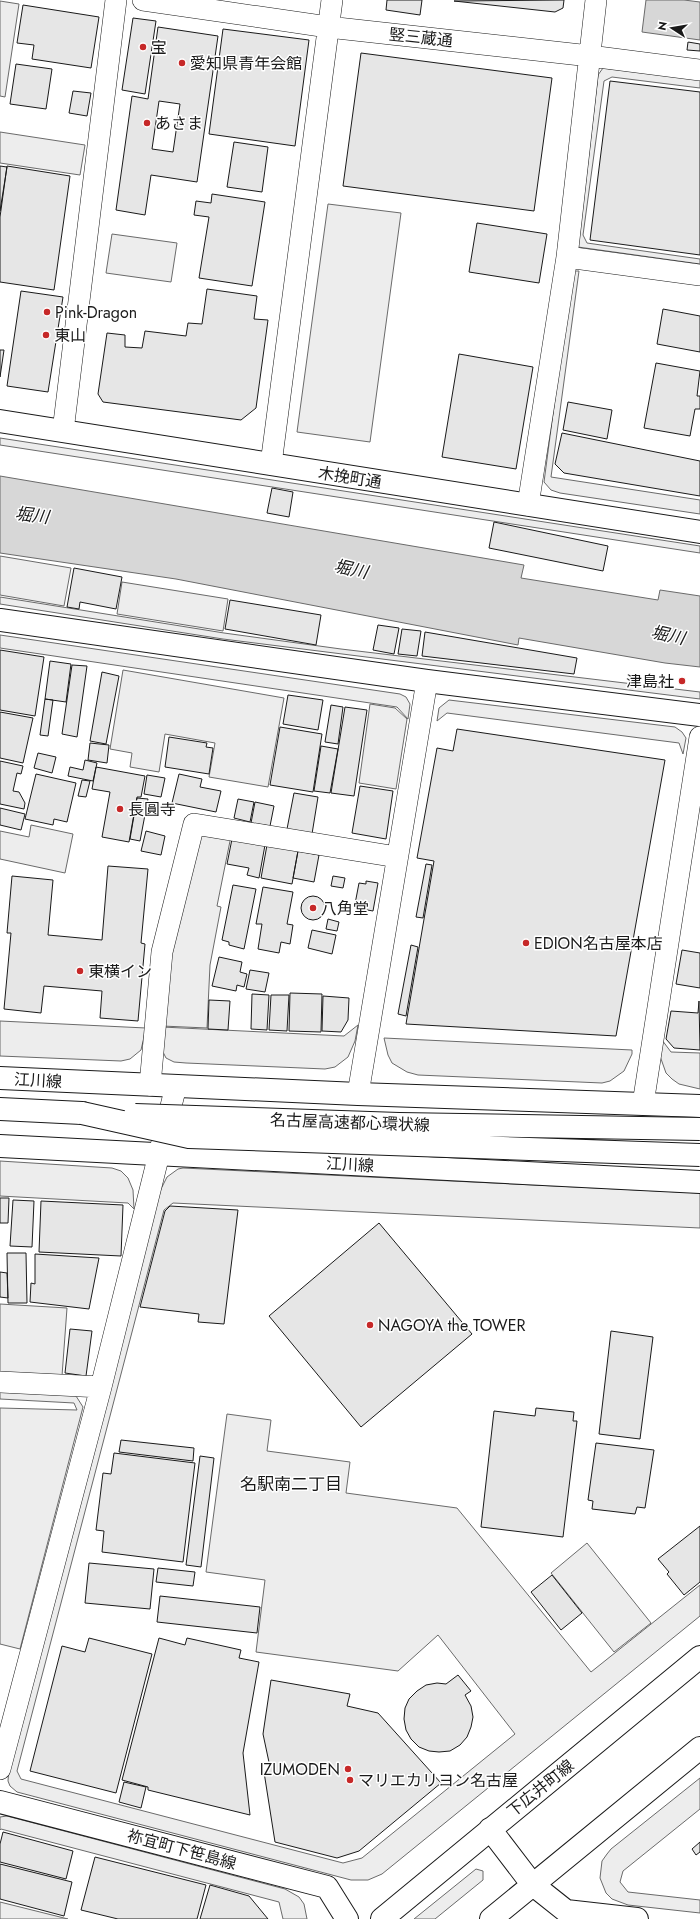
<svg xmlns="http://www.w3.org/2000/svg" width="700" height="1919" font-family="Jost,'Noto Sans JP',sans-serif">
<style>
.built{fill:#ededed;stroke:#6a6a6a}
.water{fill:#d7d7d7;stroke:#6a6a6a}
.building{fill:#e6e6e6;stroke:#1a1a1a;fill-rule:evenodd}
.lines{fill:none;stroke-linecap:round;stroke-linejoin:round}
.street-casing{stroke:#1a1a1a;stroke-width:22}
.secondary-casing{stroke:#1a1a1a;stroke-width:24}
.primary-casing{stroke:#1a1a1a;stroke-width:24}
.highway-casing{stroke:#1a1a1a;stroke-width:24}
.street{stroke:#fff;stroke-width:21}
.secondary{stroke:#fff;stroke-width:22}
.primary{stroke:#fff;stroke-width:22}
.highway{stroke:#fff;stroke-width:22}
.highway-bridge-casing{stroke:#1a1a1a;stroke-width:24;stroke-linecap:butt}
.highway-bridge{stroke:#fff;stroke-width:22}
.poi-dot{fill:#c62828;stroke:#fff;stroke-width:1.5}
.labels{text-anchor:middle;stroke-width:3;stroke-linejoin:round;paint-order:stroke}
.street-label{font-size:16px;fill:#1a1a1a;stroke:#fff}
.poi-label{font-size:16px;fill:#1a1a1a;stroke:#fff;text-anchor:start}
.water-label{font-size:17px;font-style:italic;fill:#1a1a1a;stroke:#fff}
.neighbourhood-label{font-size:17px;fill:#1a1a1a;stroke:#fff}
</style>
<rect width="100%" height="100%" fill="#fff"/>
<path class="built" d="M0 1 19 4 5 97 0 96Z
M603 68 700 79V88L612 77 604 81 583 235 587 243 700 259V264L578 247 598 75Z
M0 132 85 145 80 175 0 163Z
M328 204 401 213 370 442 297 432Z
M112 234 177 243 171 282 106 273Z
M575 271H579L551 477 700 500V514L560 493 551 490 544 482 571 277Z
M0 438 700 546V553L0 445Z
M0 556 71 568 64 606 0 595Z
M122 582 228 599 223 631 117 614Z
M0 597 224 633 341 649 700 692V699L223 639 0 604Z
M0 635 400 694 406 697 410 704 408 719 397 707 0 648Z
M123 670 284 698 268 787 209 777 215 743 165 734 159 772 130 767 132 753 110 749Z
M449 700 675 727 682 732 686 738 683 754 679 743 447 713 437 721 439 708Z
M370 704 395 708 407 719 396 789 359 783Z
M31 825 73 834 65 873 0 859V831L29 837Z
M200 831 231 836 217 906 221 907 210 965 207 1028 162 1026 171 956Z
M0 1021 146 1028 141 1050 130 1059 121 1061 0 1056Z
M358 1025 355 1041 348 1057 335 1067 325 1069 186 1063 174 1062 166 1058 162 1050V1027L344 1036Z
M384 1038 632 1050V1054L624 1071 610 1081 602 1083 418 1075 407 1072 392 1063 388 1055Z
M662 1040 671 1052 700 1053V1089L679 1084 672 1079 666 1073 660 1056Z
M0 1161 112 1168 121 1171 128 1178 133 1190 134 1209 128 1203 0 1196Z
M183 1168 700 1193V1228L173 1203 164 1210 17 1771 21 1779 343 1863 362 1858 515 1734 438 1635 398 1671 256 1652 265 1580 206 1572 227 1414 271 1420 267 1451 350 1462 346 1493 457 1508 591 1672 700 1585V1616L382 1874 368 1880H351L17 1792 10 1786 8 1781 9 1766 160 1191 167 1177 178 1169Z
M0 1304 67 1308 62 1376 0 1372Z
M0 1391 69 1394 76 1396 83 1407 20 1649 0 1644V1408L77 1410 74 1403 0 1399Z
M587 1543 651 1623 614 1652 551 1573Z
M700 1778V1809L623 1871 620 1882 628 1892 700 1900V1913L628 1905 612 1899 606 1893 600 1878 602 1861 607 1854 611 1849Z
M7 1816 285 1889 299 1897 304 1904 307 1919H283L279 1902 1 1829 0 1830V1817Z
M476 1869 483 1871V1880L435 1919H414Z
M0 1902 68 1919H0Z"/>
<path class="water" d="M646 0H684L700 2V40L642 32Z
M0 476 524 565 521 578 658 600 660 590 700 596V667L665 663 519 638 518 645 176 579 0 553Z"/>
<path class="building" d="M387 0H422L420 15 386 10Z
M564 0 563 8 555 12 454 1Z
M23 5 99 17 91 68 32 59 34 45 17 43Z
M133 18 156 21 145 94 122 90Z
M158 27 218 36 197 182 151 175 145 215 116 210 132 96 148 99ZM159 101 180 104 173 152 152 149Z
M223 29 309 40 295 146 209 134Z
M688 42 700 44V51L687 50Z
M361 53 552 78 534 211 343 186Z
M16 64 52 69 46 109 10 104Z
M610 81 700 92V255L590 240Z
M73 91 91 93 87 116 69 113Z
M234 142 268 147 262 192 227 187Z
M0 166 7 167 0 211Z
M7 166 70 176 54 290 0 282V217Z
M212 194 265 202 252 286 199 278 209 217 194 215 196 201 211 203Z
M477 223 547 234 539 283 469 272Z
M207 289 257 296 254 319 268 320 256 408 241 420 103 402 98 394 107 333 125 335V347L142 348 145 331 186 336 188 323 202 324Z
M21 291 63 297 48 392 7 386Z
M663 309 700 316V352L657 344Z
M0 350H4L0 377Z
M459 354 533 367 516 469 442 457Z
M656 363 700 371 697 396H700V409H695L690 436 644 428Z
M568 402 612 410 607 439 563 430Z
M562 433 700 461V496L564 473 555 464Z
M272 488 293 492 289 517 267 513Z
M494 522 608 546 603 571 489 548Z
M74 568 122 577 116 609 80 602 79 609 67 607Z
M230 600 321 615 316 645 225 629Z
M378 625 399 628 394 654 373 650Z
M402 629 421 631 417 656 398 654Z
M425 632 577 658 574 674 422 656Z
M0 650 44 657 35 716 0 710Z
M50 661 71 664 66 702 45 699Z
M72 665 87 666 77 737 62 734Z
M102 672 119 676 106 744 90 741Z
M288 695 323 700 318 730 283 724Z
M45 699 53 700 48 736 40 735Z
M331 705 343 707 338 744 325 742Z
M345 707 367 710 354 796 331 793Z
M0 712 33 718 23 763 0 758Z
M280 727 322 734 313 792 270 785Z
M457 729 665 760 616 1036 406 1024 434 861 417 858 437 748 453 751Z
M169 737 207 743 206 747 213 748 209 774 165 767Z
M90 743 109 745 107 763 88 760Z
M321 746 338 749 330 793 314 791Z
M38 753 56 757 52 773 34 768Z
M85 760 97 763 93 781 68 776 70 767 83 770Z
M0 761 23 766 21 774 17 773 13 791 19 792 25 803 24 809 0 804Z
M96 767 145 776 141 797H137L129 842 102 837 110 792 92 789Z
M36 774 76 783 67 822 54 819 53 825 25 819Z
M179 774 202 779 200 787 221 791 216 812 172 803Z
M147 775 165 778 161 797 144 794Z
M82 780 90 781 86 797 78 796Z
M360 786 393 791 386 839 352 833Z
M294 793 318 797 312 834 287 829Z
M137 798 148 799 140 841 130 839Z
M238 799 254 802 250 822 234 818Z
M255 802 274 806 270 826 251 823Z
M0 808 25 814 21 830 0 825Z
M146 831 165 836 161 855 141 851Z
M232 839 265 845 259 878 247 875 249 868 227 864Z
M267 845 298 851 292 884 261 878Z
M298 851 319 855 314 882 293 878Z
M426 864 432 865 423 918 416 917Z
M108 866 148 869 141 943 145 944 138 1021 100 1018 102 991 44 986 41 1013 4 1009 11 933H7L12 876 53 880 48 935 102 940Z
M333 876 345 878 343 888 331 886Z
M366 881 378 883 373 911 362 909V905L355 904 359 883 366 884Z
M233 885 256 889 244 949 229 945V942L222 940Z
M263 887 293 892 287 924 293 925 290 944 281 942 279 953 258 949 262 924H256Z
M301 908a12 12 0 1 1 24 0a12 12 0 1 1-24 0Z
M328 919 339 922 337 931 326 929Z
M312 930 336 935 332 954 308 948Z
M411 945 418 947 406 1016 398 1014Z
M682 950 700 953V988L676 984Z
M219 957 242 962 240 972 247 974 244 987 237 985 236 991 212 986Z
M250 970 269 973 265 992 246 989Z
M290 993 322 994 321 1032 289 1031Z
M252 994 269 995 267 1030 251 1029Z
M271 995H289L287 1031 269 1030Z
M323 996 349 998 348 1020 341 1032 322 1031Z
M209 1000 230 1001 228 1030 208 1029Z
M699 1001 700 1050 674 1048 666 1039 671 1011 698 1013Z
M0 1198H9L8 1223H0Z
M13 1200 34 1201 32 1247 10 1246Z
M41 1201 123 1205 121 1256 39 1252Z
M170 1206 238 1210 224 1324 198 1322 199 1314 140 1307 165 1211Z
M379 1223 472 1334 361 1427 269 1316Z
M7 1253H26L27 1303H8Z
M35 1254 99 1258 89 1309 30 1302 31 1283 35 1284Z
M0 1272 7 1273 8 1298 0 1297Z
M70 1329 92 1331 86 1376 65 1373Z
M611 1331 653 1337 640 1439 599 1434Z
M536 1408 574 1412 573 1421H577L563 1537 481 1527 494 1411 535 1416Z
M121 1440 194 1448 193 1461 119 1452Z
M596 1443 654 1450 645 1508 637 1507 635 1514 592 1509 593 1501 588 1500Z
M114 1453 195 1463 183 1562 102 1552 104 1531 96 1530 103 1473 111 1474Z
M200 1456 214 1458 201 1567 186 1565Z
M700 1526V1582L684 1595 667 1574 669 1572 658 1559Z
M89 1563 154 1569 150 1609 85 1603Z
M158 1568 195 1572 193 1586 156 1582Z
M552 1575 582 1613 561 1630 531 1592Z
M160 1596 260 1607 257 1633 157 1622Z
M89 1638 152 1654 116 1793 30 1771 62 1646 85 1652Z
M159 1638 185 1645 187 1638 241 1650 239 1658 259 1662 243 1753 250 1815 148 1790V1787L122 1780Z
M458 1675 471 1691 465 1695 471 1706 473 1717 471 1727 467 1737 460 1745 450 1751 439 1752 429 1751 419 1747 411 1739 406 1730 404 1719 405 1708 409 1699 417 1691 426 1685 437 1683 446 1684Z
M271 1680 350 1694 347 1706 378 1713 441 1783 359 1851 337 1858 275 1842 264 1772 270 1767 263 1734Z
M124 1782 146 1787 141 1808 119 1802Z
M3 1832 73 1851 66 1879 0 1862V1844Z
M700 1842V1852L696 1855 692 1849Z
M95 1857 206 1885 197 1919H118L81 1910Z
M0 1864 72 1882 64 1916 0 1899Z
M210 1885 249 1896 268 1919H200Z"/>
<g class="lines">
<g class="street-casing">
<path id="street" d="M143 0 328 27 590 56 700 70
M567 257 700 275
M63 431 116 0
M271 464 332 0
M528 505 567 257 596 0
M150 1085 162 952 194 824 397 857
M358 1094 427 681
M643 1104 700 737
M0 1382 101 1387
M0 1769 101 1387 176 1086"/>
</g>
<g class="secondary-casing">
<path id="secondary" d="M0 421 700 532
M0 620 427 681 700 715
M0 1802 327 1887 347 1919
M490 1829 532 1884 566 1911 637 1919
M382 1919 700 1657
M491 1919 700 1748"/>
</g>
<g class="primary-casing">
<path id="primary" d="M0 1078 358 1094 700 1106
M0 1146 700 1182"/>
</g>
<g class="highway-casing">
<path id="highway" d="M0 1109 82 1113"/>
</g>
<use href="#street" class="street"/>
<use href="#secondary" class="secondary"/>
<use href="#primary" class="primary"/>
<use href="#highway" class="highway"/>
<g class="highway-bridge-casing">
<path id="highway-bridge" d="M82 1113 189 1137 700 1155
M135 1115 399 1124 700 1129"/>
</g>
<use href="#highway-bridge" class="highway-bridge"/>
</g>
<g class="poi-dot">
<circle cx="143" cy="47" r="4"/>
<circle cx="182" cy="63" r="4"/>
<circle cx="147" cy="123" r="4"/>
<circle cx="47" cy="312" r="4"/>
<circle cx="46" cy="335" r="4"/>
<circle cx="682" cy="681" r="4"/>
<circle cx="120" cy="809" r="4"/>
<circle cx="313" cy="908" r="4"/>
<circle cx="526" cy="943" r="4"/>
<circle cx="80" cy="971" r="4"/>
<circle cx="370" cy="1325" r="4"/>
<circle cx="348" cy="1769" r="4"/>
<circle cx="350" cy="1780" r="4"/>
</g>
<g class="labels">
<g class="street-label">
<text transform="translate(421 37) rotate(6)" y="6">竪三蔵通</text>
<text transform="translate(350 477) rotate(9)" y="6">木挽町通</text>
<text transform="translate(38 1080) rotate(3)" y="6">江川線</text>
<text transform="translate(350 1122) rotate(2)" y="6">名古屋高速都心環状線</text>
<text transform="translate(350 1164) rotate(3)" y="6">江川線</text>
<text transform="translate(540 1788) rotate(-39)" y="6">下広井町線</text>
<text transform="translate(182 1849) rotate(15)" y="6">祢宜町下笹島線</text>
</g>
<g class="poi-label">
<text x="151" y="53">宝</text>
<text x="190" y="69">愛知県青年会館</text>
<text x="155" y="129">あさま</text>
<text x="55" y="318">Pink-Dragon</text>
<text x="54" y="341">東山</text>
<text x="674" y="687" text-anchor="end">津島社</text>
<text x="128" y="815">長圓寺</text>
<text x="321" y="914">八角堂</text>
<text x="534" y="949">EDION名古屋本店</text>
<text x="88" y="977">東横イン</text>
<text x="378" y="1331">NAGOYA the TOWER</text>
<text x="340" y="1775" text-anchor="end">IZUMODEN</text>
<text x="358" y="1786">マリエカリヨン名古屋</text>
</g>
<g class="water-label">
<text transform="translate(32 515) rotate(7)" y="6">堀川</text>
<text transform="translate(351 569) rotate(12)" y="6">堀川</text>
<text transform="translate(668 635) rotate(12)" y="6">堀川</text>
</g>
<g class="neighbourhood-label">
<text x="291" y="1490">名駅南二丁目</text>
</g>
</g>
<g transform="translate(672 28) rotate(282)" stroke="#ffffff" stroke-width="3" paint-order="stroke">
<path d="M0-3L7 15L0 10L-7 15Z" fill="#1a1a1a"/>
<text y="-6" font-size="11" font-weight="bold" text-anchor="middle" fill="#1a1a1a">N</text>
</g>
</svg>
